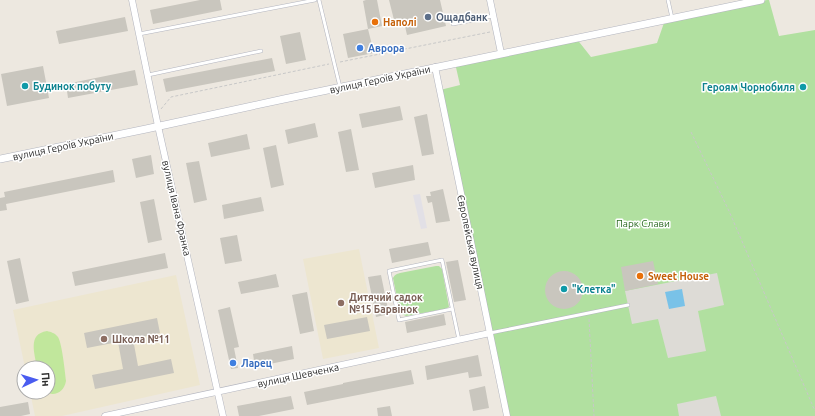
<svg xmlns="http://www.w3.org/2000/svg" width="815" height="416" font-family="Ubuntu,sans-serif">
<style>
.industrial{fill:#e2e0e6}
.education{fill:#ede6d0}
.green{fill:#b1e0a0}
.pitch{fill:#c1e79c}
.plaza{fill:#dddbd6}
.water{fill:#79c2e8}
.building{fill:#c9c6be}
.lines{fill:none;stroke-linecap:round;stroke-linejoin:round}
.service-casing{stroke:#b3b5bf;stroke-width:4}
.minor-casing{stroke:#b3b5bf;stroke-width:7}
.tertiary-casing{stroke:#b3b5bf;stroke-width:8}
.path{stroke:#c8c8c8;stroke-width:1;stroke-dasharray:3 2;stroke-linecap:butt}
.service{stroke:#fff;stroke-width:3}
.minor{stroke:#fff;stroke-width:6}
.tertiary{stroke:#fff;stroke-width:7}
.service-dot{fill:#5c6f8a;stroke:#fff;stroke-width:1.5}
.food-dot{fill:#e8710a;stroke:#fff;stroke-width:1.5}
.shop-dot{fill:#3f7fe0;stroke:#fff;stroke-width:1.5}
.culture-dot{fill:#0f9aa8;stroke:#fff;stroke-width:1.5}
.education-dot{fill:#8d6e63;stroke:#fff;stroke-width:1.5}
.labels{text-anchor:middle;stroke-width:3;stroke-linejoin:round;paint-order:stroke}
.service-label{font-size:10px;font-weight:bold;fill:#4e5e75;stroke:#fff;text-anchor:start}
.food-label{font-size:10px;font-weight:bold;fill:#c56008;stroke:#fff;text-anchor:start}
.shop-label{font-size:10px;font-weight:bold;fill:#366cbe;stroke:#fff;text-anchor:start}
.street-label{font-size:10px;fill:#2c2c2c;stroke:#fff}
.culture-label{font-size:10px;font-weight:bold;fill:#0d838f;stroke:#fff;text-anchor:start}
.park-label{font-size:10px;fill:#28671f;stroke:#fff}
.education-label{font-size:10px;font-weight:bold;fill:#785e54;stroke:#fff;text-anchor:start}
</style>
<rect width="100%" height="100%" fill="#ede8e0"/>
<path class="industrial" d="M420 194 427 228 421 229 413 195Z"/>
<path class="education" d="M359 249 379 348 323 359 303 259Z
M176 275 200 385 62 416H35L30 392H48V368H25L13 310Z"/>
<path class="green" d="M767 0H769L779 36 815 30V416H507L440 90 460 85 455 63 576 38 591 57 657 43 665 20Z
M436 266H439L442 269 449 307 445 309 406 316 400 313 393 278C395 275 396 274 400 273Z"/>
<path class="pitch" d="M47 331C51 332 55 333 58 337 62 343 65 372 66 381 64 392 55 397 45 392H48V368H37C35 354 27 334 47 331Z"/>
<path class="plaza" d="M717 273 724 305 698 311 706 351 668 358 658 319 632 324 625 291Z
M716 396 721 416H679L677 404Z"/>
<path class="water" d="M682 289 685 306 669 309 665 292Z"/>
<path class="building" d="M200 0H220L222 10 153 24 150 10Z
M366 0H377L382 26 368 29 363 1Z
M389 0H440L446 26 407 35 404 22 395 24Z
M125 17 128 31 59 44 56 31Z
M368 29 374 53 348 58 343 34Z
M300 32 306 60 286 64 280 36Z
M272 58 275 71 166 92 163 79Z
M43 66 49 98 7 106 1 74Z
M135 70 138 85 68 98 66 84Z
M400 106 403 120 362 128 359 114Z
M427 114 434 154 422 156 414 117Z
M315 123 318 137 288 144 285 130Z
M351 129 359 170 346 172 338 132Z
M247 134 250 149 211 157 208 143Z
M276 145 284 185 271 188 263 148Z
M151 155 154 174 136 178 132 159Z
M199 161 207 200 194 203 186 163Z
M413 165 415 180 375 188 372 173Z
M113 170 115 182 6 204 7 210 0 211V198L5 197 4 192Z
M443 189 450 221 436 223 432 202 428 203 426 196H431L430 192Z
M261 197 264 211 224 219 222 205Z
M154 199 162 240 148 243 140 202Z
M237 235 242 261 225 264 220 238Z
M428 242 431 255 392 263 389 249Z
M165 253 168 268 75 286 72 272Z
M20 258 29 301 16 304 7 261Z
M458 260 466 300 454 302 446 262Z
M653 261 658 284 625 291 621 267Z
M545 290a19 19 0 1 1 38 0a19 19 0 1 1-38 0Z
M276 274 279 287 241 294 238 282Z
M381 275 389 314 376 317 368 277Z
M307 292 314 331 300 334 292 295Z
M230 307 239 347 234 348 238 368 231 369 218 310Z
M444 314 446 325 407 333 405 322Z
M367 317 370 331 327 339 324 325Z
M157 318 160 333 133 339 138 366 171 359 174 373 95 389 92 375 123 369 118 342 87 348 84 333Z
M292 346 294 359 255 367 253 354Z
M478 355 482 376 469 378 468 372 427 380 425 366Z
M411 370 414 384 307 405 304 392 343 384V383Z
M485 386 489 408 473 411 469 390Z
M291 396 294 409 259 416H239L237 406Z
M28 402 30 414 21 416H0V407Z
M390 406 392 416H378L377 408Z"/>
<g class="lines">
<g class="service-casing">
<path id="service" d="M319 0 340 87
M668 0 672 18
M453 24 493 16
M139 34 315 0
M148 75 261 51
M452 309 399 320 389 271 442 260 459 340
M490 333 628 305"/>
</g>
<g class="minor-casing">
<path id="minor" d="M132 0 158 126 223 416
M490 0 501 53
M435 67 507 416
M105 416 490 333"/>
</g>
<g class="tertiary-casing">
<path id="tertiary" d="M0 159 146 129 284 99 761 0"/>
</g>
<path class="path" d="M340 62 490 32
M161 109 171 97 329 64
M691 132 729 211 815 411
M589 319 594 416"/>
<use href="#service" class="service"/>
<use href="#minor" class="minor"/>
<use href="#tertiary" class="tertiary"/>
</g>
<circle class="service-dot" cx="428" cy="17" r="4"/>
<g class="food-dot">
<circle cx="375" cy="22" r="4"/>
<circle cx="640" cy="276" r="4"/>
</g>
<g class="shop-dot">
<circle cx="360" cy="48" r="4"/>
<circle cx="233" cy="363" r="4"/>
</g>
<g class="culture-dot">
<circle cx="25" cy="86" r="4"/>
<circle cx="803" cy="87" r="4"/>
<circle cx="564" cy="289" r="4"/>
</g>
<g class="education-dot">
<circle cx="341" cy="303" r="4"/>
<circle cx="104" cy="339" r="4"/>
</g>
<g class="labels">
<g class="service-label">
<text x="436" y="21">Ощадбанк</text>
</g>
<g class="food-label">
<text x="383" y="26">Наполі</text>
<text x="648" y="280">Sweet House</text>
</g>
<g class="shop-label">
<text x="368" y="52">Аврора</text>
<text x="241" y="367">Ларец</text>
</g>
<g class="street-label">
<text transform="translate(380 79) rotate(-12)" y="4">вулиця Героїв України</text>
<text transform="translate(63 146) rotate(-12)" y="4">вулиця Героїв України</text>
<text transform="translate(177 208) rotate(77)" y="4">вулиця Івана Франка</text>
<text transform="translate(471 242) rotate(78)" y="4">Європейська вулиця</text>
<text transform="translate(298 375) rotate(-12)" y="4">вулиця Шевченка</text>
</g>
<g class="culture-label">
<text x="33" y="90">Будинок побуту</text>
<text x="795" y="91" text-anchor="end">Героям Чорнобиля</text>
<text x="572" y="293">"Клетка"</text>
</g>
<g class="park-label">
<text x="643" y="227">Парк Слави</text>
</g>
<g class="education-label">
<text x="349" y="301">Дитячий садок<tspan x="349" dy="12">№15 Барвінок</tspan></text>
<text x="112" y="343">Школа №11</text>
</g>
</g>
<g transform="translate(36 380) rotate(86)"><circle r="19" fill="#ffffff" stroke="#ababab"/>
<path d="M0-3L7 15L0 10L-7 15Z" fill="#4a5cf0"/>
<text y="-6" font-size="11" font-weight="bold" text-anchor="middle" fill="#2c2c2c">Пн</text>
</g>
</svg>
